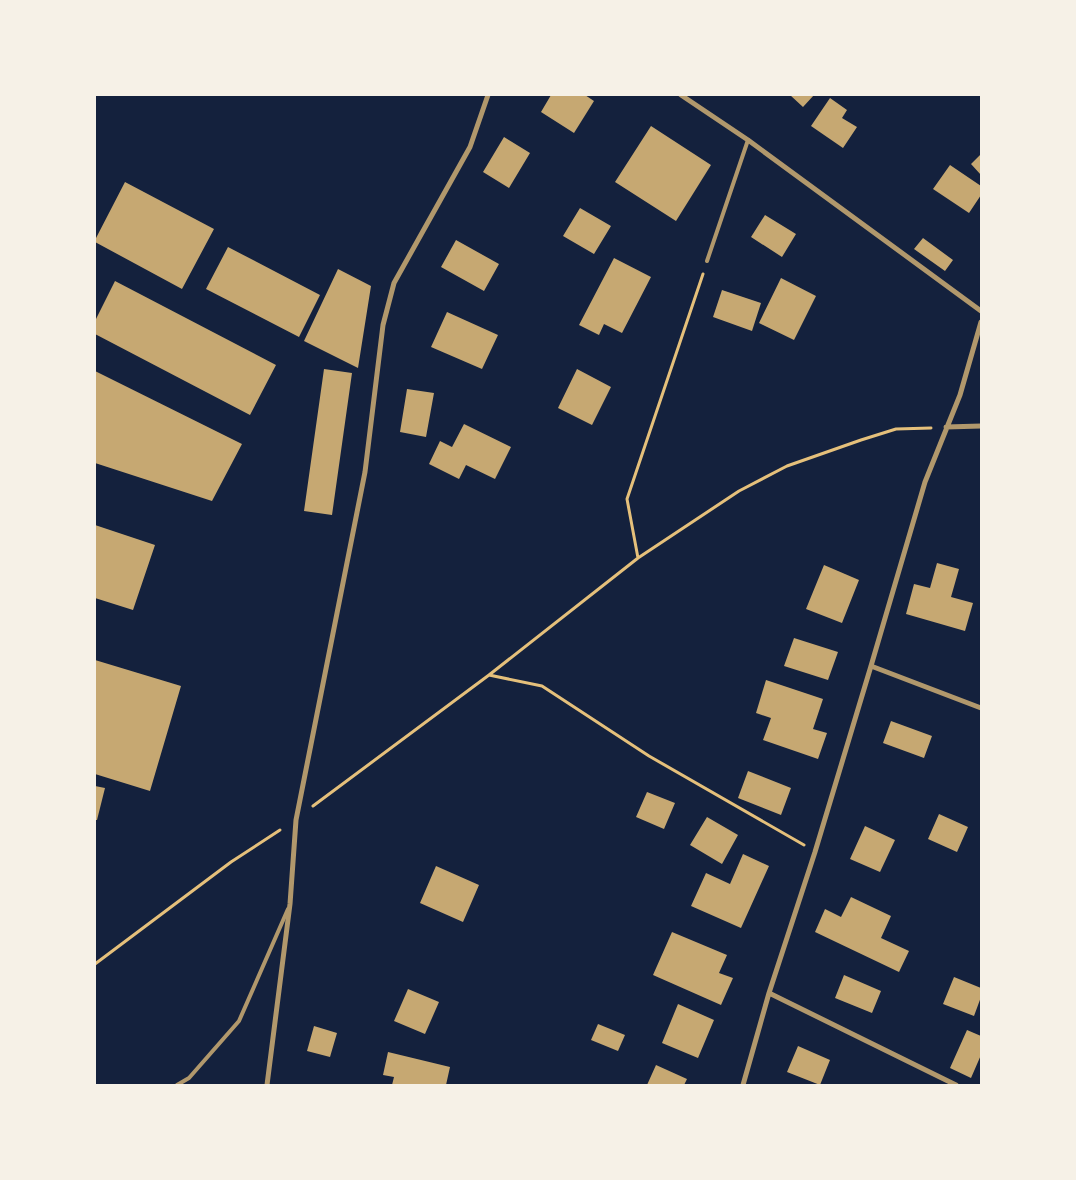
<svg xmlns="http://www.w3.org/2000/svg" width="1076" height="1180" font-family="'DejaVu Sans',sans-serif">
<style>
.building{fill:#c6a872}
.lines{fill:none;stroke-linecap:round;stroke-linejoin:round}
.path{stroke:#e5c07b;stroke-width:3}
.service{stroke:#b1986c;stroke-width:4}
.minor{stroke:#b1986c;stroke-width:5}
</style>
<rect width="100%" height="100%" fill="#14213d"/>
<path class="building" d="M551 95H585L594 101 574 133 541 112Z
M790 95H814L803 107Z
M830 98 847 110 842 118 857 127 843 148 811 126Z
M651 126 711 165 676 221 615 182Z
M504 137 530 153 509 188 483 172Z
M981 154V175L971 164Z
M950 165 981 186V195L969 213 933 189Z
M125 182 214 229 182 289 95 242V240Z
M580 208 611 226 594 254 563 236Z
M765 215 796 234 782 257 751 237Z
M923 238 953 260 945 271 914 249Z
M456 240 499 264 484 291 441 267Z
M228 247 320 295 299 337 206 289Z
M614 258 651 277 622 333 604 324 599 335 579 325Z
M338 269 371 286 358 368 304 341Z
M781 278 816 296 794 340 759 323Z
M115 281 276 365 250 415 95 334V321Z
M722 290 761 303 752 331 713 317Z
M447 312 498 335 482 369 431 347Z
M324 369 352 373 332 515 304 511Z
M577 369 611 387 592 425 558 408Z
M95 371 242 444 212 501 95 463Z
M407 389 434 393 426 437 400 432Z
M464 424 511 447 495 479 466 465 459 479 429 464 440 441 452 447Z
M95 525 155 545 133 610 95 598Z
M937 563 959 569 951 597 973 603 965 631 906 614 914 584 930 588Z
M824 565 859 580 842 623 806 609Z
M794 638 838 652 828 680 784 666Z
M95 660 181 686 150 791 95 774Z
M766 680 823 699 813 729 827 733 818 759 763 740 771 718 756 713Z
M891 721 932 736 924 758 883 743Z
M748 771 791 788 781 815 738 798Z
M95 786 105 788 97 820H95Z
M647 792 675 803 664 829 636 817Z
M939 814 968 827 957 852 928 839Z
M707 817 738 835 722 864 690 845Z
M865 826 895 840 880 872 850 859Z
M743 854 769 866 741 928 691 906 706 873 730 884Z
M436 866 479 885 463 922 420 903Z
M851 897 891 916 881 938 909 951 899 972 815 932 825 909 841 917Z
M672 932 727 955 719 973 733 978 721 1005 653 975Z
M844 975 881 991 872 1013 835 998Z
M954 977 981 988V997L974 1016 943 1004Z
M408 989 439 1002 425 1034 394 1021Z
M678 1004 714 1020 698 1058 662 1043Z
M598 1024 625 1035 618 1051 591 1040Z
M314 1026 337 1033 330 1057 307 1051Z
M967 1030 981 1036V1055L971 1078 950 1068Z
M798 1046 830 1060 820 1085 787 1072Z
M388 1052 450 1067 446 1085H392L394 1077 383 1075Z
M656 1065 687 1079 684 1085H647Z"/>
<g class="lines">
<path class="path" d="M638 558 627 499 703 274
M489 675 542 686 649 756 804 845
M313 806 489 675 638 558 739 491 787 466 861 440 896 429 931 428
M95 964 231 862 280 830"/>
<path class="service" d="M707 261 748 140
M177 1085 189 1078 239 1021 288 909"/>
<path class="minor" d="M681 95 748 140 981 311
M946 427 981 426
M871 666 981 708
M769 993 956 1085
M267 1085 290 904 296 820 365 472 383 325 394 283 470 147 488 95
M743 1085 769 993 815 852 871 666 925 482 960 395 981 322"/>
</g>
<rect width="1076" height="1180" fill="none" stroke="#f6f1e7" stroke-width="192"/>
</svg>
